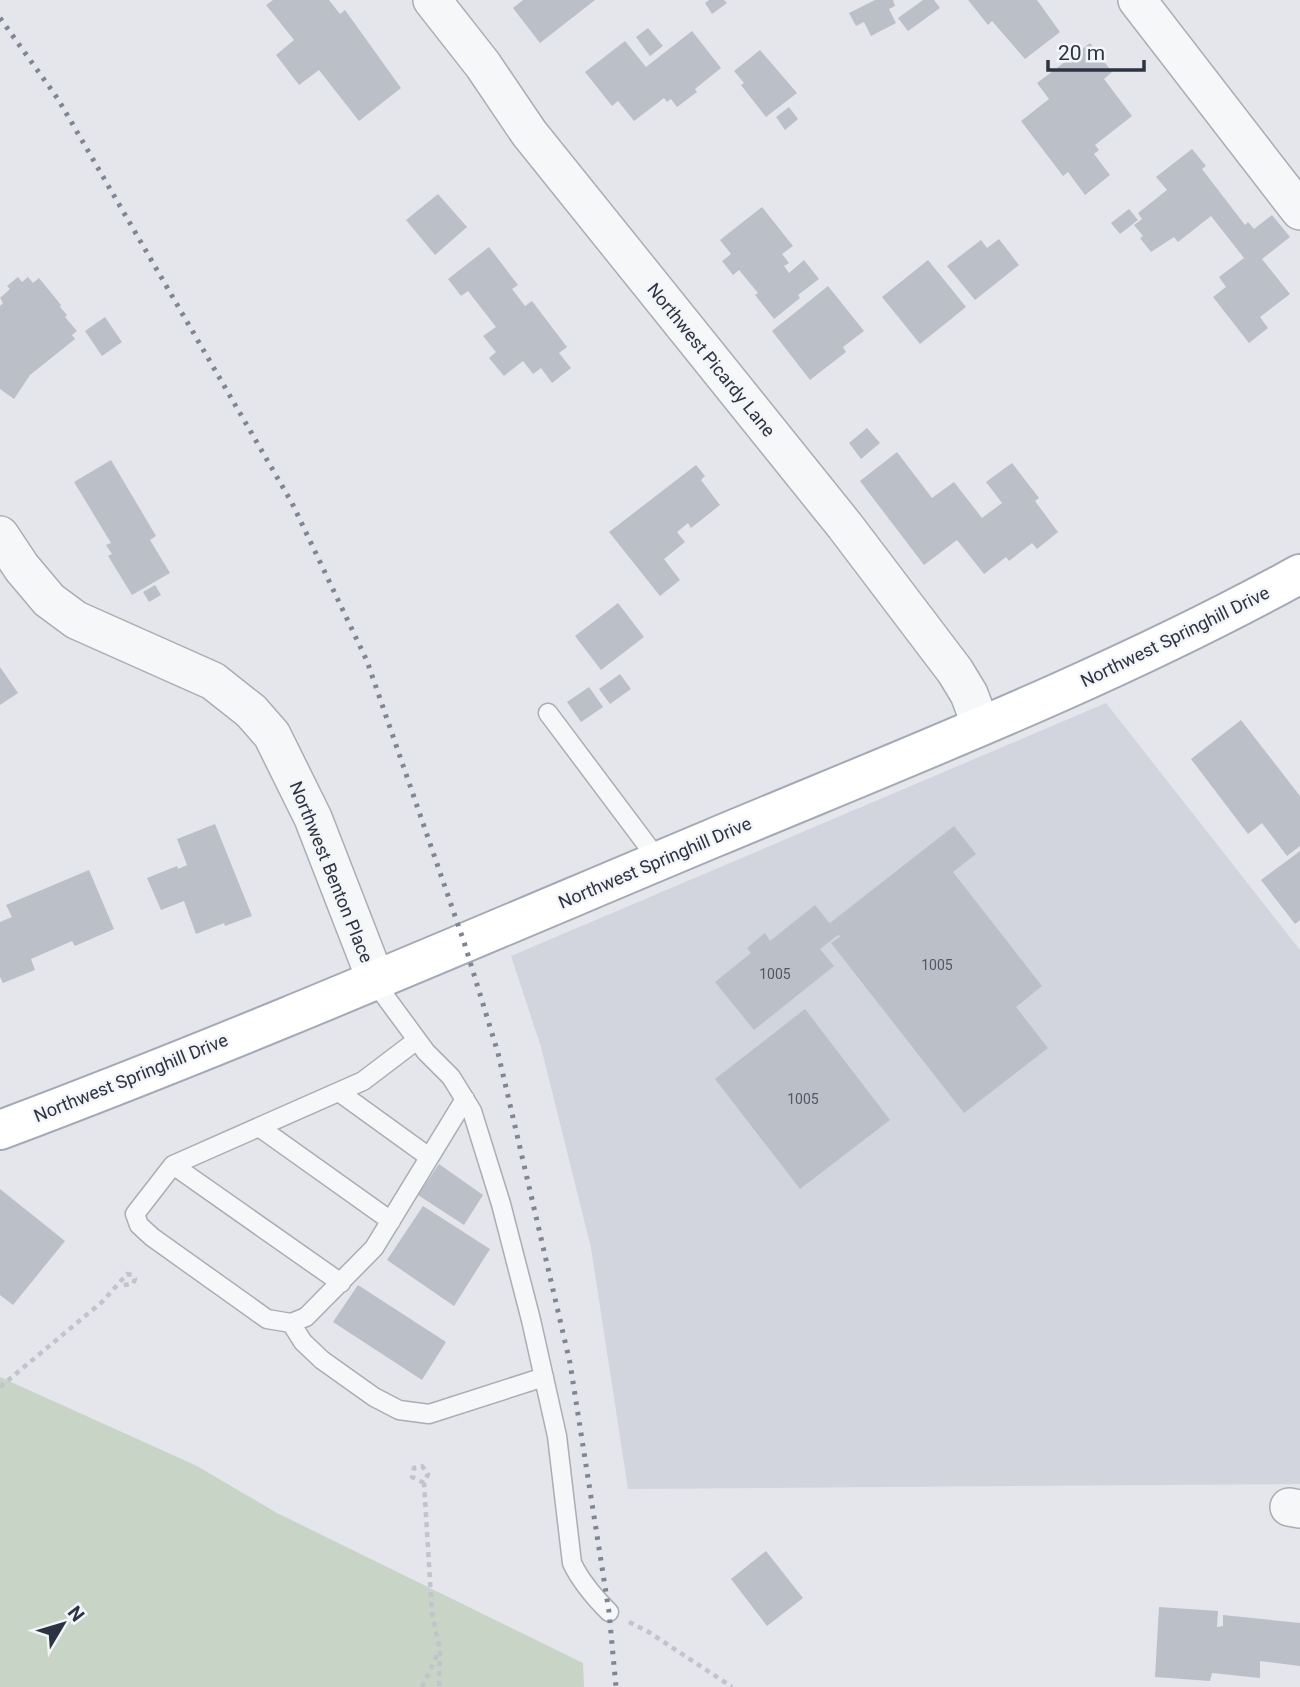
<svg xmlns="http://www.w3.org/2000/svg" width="1300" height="1687" font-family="Roboto,sans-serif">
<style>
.built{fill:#d2d5dd}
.green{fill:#c8d4c5}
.building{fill:#bbbfc8}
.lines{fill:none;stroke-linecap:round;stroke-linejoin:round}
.service-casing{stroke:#a9adb5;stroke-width:21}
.minor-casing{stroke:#a9adb5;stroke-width:40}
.primary-casing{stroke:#a3aab6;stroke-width:42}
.path{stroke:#c1c4ca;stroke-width:4.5;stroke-dasharray:5 5;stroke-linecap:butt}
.service{stroke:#f6f7f9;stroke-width:18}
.minor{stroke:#f6f7f9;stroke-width:37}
.primary{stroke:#fff;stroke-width:38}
.rail{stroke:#7e8594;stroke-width:5;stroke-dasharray:3.5 7;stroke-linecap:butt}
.labels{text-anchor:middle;stroke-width:5;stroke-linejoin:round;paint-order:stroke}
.number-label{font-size:14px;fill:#505664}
.street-label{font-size:18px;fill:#2c3343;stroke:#f3f5f8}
</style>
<rect width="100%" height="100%" fill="#e4e6eb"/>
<path class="built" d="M1106 703 1300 950V1484L628 1489 591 1248 541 1047 511 956Z"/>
<path class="green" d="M0 1377 197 1466 277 1513 583 1663 584 1687H0Z"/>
<path class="building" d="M273 0H329L340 14 345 10 401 88 359 121 319 70 299 85 276 55 294 40 266 5Z
M523 0H595L540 43 513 8Z
M709 0H724L727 3 712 14 705 3Z
M875 0H893L895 6 889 9 896 23 871 36 864 22 856 26 849 13Z
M923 0H934L940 8 908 31 898 18Z
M968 0H1037L1060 32 1025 59 992 21 988 25Z
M648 28 663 46 650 56 636 37Z
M692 31 721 68 695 89 697 92 677 107 671 99 667 102 664 98 634 121 618 101 612 106 585 72 625 41 646 67Z
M1090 43 1112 72 1104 79 1132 116 1095 145 1099 150 1094 154 1110 175 1085 195 1068 172 1063 176 1021 121 1049 99 1037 83Z
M760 50 797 93 766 117 741 85 744 83 734 71Z
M789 107 798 119 785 130 776 117Z
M1192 149 1206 166 1202 169 1245 225 1248 222 1254 229 1272 215 1290 237 1262 259 1290 294 1260 317 1268 328 1249 343 1213 297 1226 287 1219 277 1244 258 1211 216 1178 242 1174 237 1151 252 1140 238 1143 236 1134 225 1142 219 1138 213 1167 190 1156 177Z
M438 194 467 227 435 255 406 220Z
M762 207 793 246 782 254 789 263 784 266 789 273 804 260 819 279 798 295 800 298 774 319 755 295 758 293 739 270 733 275 722 261 731 254 720 240Z
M1129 209 1138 220 1120 234 1111 223Z
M999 239 1019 265 975 300 947 266 981 240 987 248Z
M489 247 518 285 512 289 525 306 532 301 567 347 559 353 571 368 552 383 541 368 533 374 523 361 504 376 489 358 496 352 483 336 496 327 468 291 461 296 448 279Z
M928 260 966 307 920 344 882 297Z
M18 277 22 282 28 277 33 283 39 278 61 305 60 307 67 315 65 317 77 331 72 335 75 339 30 375 14 399 0 389V306L3 303 0 298 10 289 7 286Z
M828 286 864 331 843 347 846 352 810 380 772 331Z
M105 317 122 342 102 356 85 331Z
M867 428 880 443 861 459 849 443Z
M897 452 932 498 954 482 982 518 1002 503 986 482 1012 463 1039 498 1035 501 1058 532 1037 549 1032 543 1009 561 1006 557 984 574 957 540 924 565 860 481Z
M111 460 156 536 150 540 170 573 132 595 108 556 112 554 106 545 111 543 74 482Z
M696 465 705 476 701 480 720 505 691 528 688 523 677 532 685 542 664 559 680 580 660 596 609 532Z
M155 585 161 595 149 602 143 592Z
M618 603 644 637 601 670 575 636Z
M0 667 18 693 0 705Z
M620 674 631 689 610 704 599 689Z
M589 687 603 707 581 722 567 702Z
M1241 720 1300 796V846L1287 856 1262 823 1248 834 1191 759Z
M215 824 252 916 225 926 224 923 196 934 184 901 161 910 147 878 177 866 178 869 187 865 177 839Z
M954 826 976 854 953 872 1042 986 1016 1007 1048 1048 964 1113 831 943 841 936 838 935 820 949 834 966 754 1030 715 982 751 953 747 948 765 933 770 941 815 905 836 931 830 923Z
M1300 851V920L1295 924 1261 880Z
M89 870 114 929 75 946 72 941 31 959 35 970 3 983 0 977V922L12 917 6 905Z
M805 1009 890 1120 800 1189 715 1079Z
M439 1164 483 1195 464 1225 418 1195Z
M0 1189 65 1241 13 1305 0 1295Z
M423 1206 490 1249 454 1306 387 1260Z
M358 1285 446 1342 422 1380 333 1322Z
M766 1551 803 1598 767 1626 731 1579Z
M1159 1607 1218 1611 1217 1627 1223 1626V1615L1300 1623V1666L1260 1661V1678L1212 1673 1210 1681 1155 1677Z"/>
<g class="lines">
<g class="service-casing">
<path id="service" d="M548 713 659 861
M373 980 426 1052 451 1077 472 1111 501 1204 531 1320 557 1436 572 1563C581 1582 594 1597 609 1612
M417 1040 363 1081 173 1165 135 1214 139 1225 152 1237 267 1319 291 1323 306 1317 374 1248 465 1099
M339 1092 429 1157
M259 1127 391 1221
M173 1165 341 1283
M291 1323 303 1342 322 1360 374 1397 399 1410 429 1414 544 1377"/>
</g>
<g class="minor-casing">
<path id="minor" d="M432 0 483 65 529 133 845 526 955 671 969 694 981 726
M1137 0 1300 211
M0 535 22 568 49 600 76 620 213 681 251 711 272 735 313 818 370 965 373 980
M1289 1507 1300 1509"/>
</g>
<g class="primary-casing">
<path id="primary" d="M0 1130C240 1040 475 938 711 839 909 756 1111 678 1300 574"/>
</g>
<path class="path" d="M0 1387 102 1302 127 1274 132 1275 135 1279 133 1284 123 1285 121 1282
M424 1483 412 1477 414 1468 422 1466 428 1474 424 1483 432 1613 440 1650 439 1687
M629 1622 647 1631 732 1687
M422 1687 438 1653"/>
<use href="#service" class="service"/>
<use href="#minor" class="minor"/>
<use href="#primary" class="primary"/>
<path class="rail" d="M0 18 58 99 292 503 367 661 464 942 498 1053 570 1363 609 1612 616 1687"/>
</g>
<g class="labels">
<g class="number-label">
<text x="937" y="970">1005</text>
<text x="775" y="979">1005</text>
<text x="803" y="1104">1005</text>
</g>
<g class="street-label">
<text transform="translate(711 360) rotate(51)" y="6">Northwest Picardy Lane</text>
<text transform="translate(1175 637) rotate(-26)" y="6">Northwest Springhill Drive</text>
<text transform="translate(655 863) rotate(-23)" y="6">Northwest Springhill Drive</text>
<text transform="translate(331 872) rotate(68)" y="6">Northwest Benton Place</text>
<text transform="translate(131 1078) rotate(-22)" y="6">Northwest Springhill Drive</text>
</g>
</g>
<g transform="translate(63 1624) rotate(52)" stroke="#f3f5f8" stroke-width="5" paint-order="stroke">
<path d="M0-5L12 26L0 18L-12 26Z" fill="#2c3343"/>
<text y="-10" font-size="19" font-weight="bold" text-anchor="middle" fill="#2c3343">N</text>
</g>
<path d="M1048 60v10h96v-10" fill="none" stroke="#2c3343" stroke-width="3.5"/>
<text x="1058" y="60" font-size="21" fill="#2c3343" stroke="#f3f5f8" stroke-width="5" paint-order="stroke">20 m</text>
</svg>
